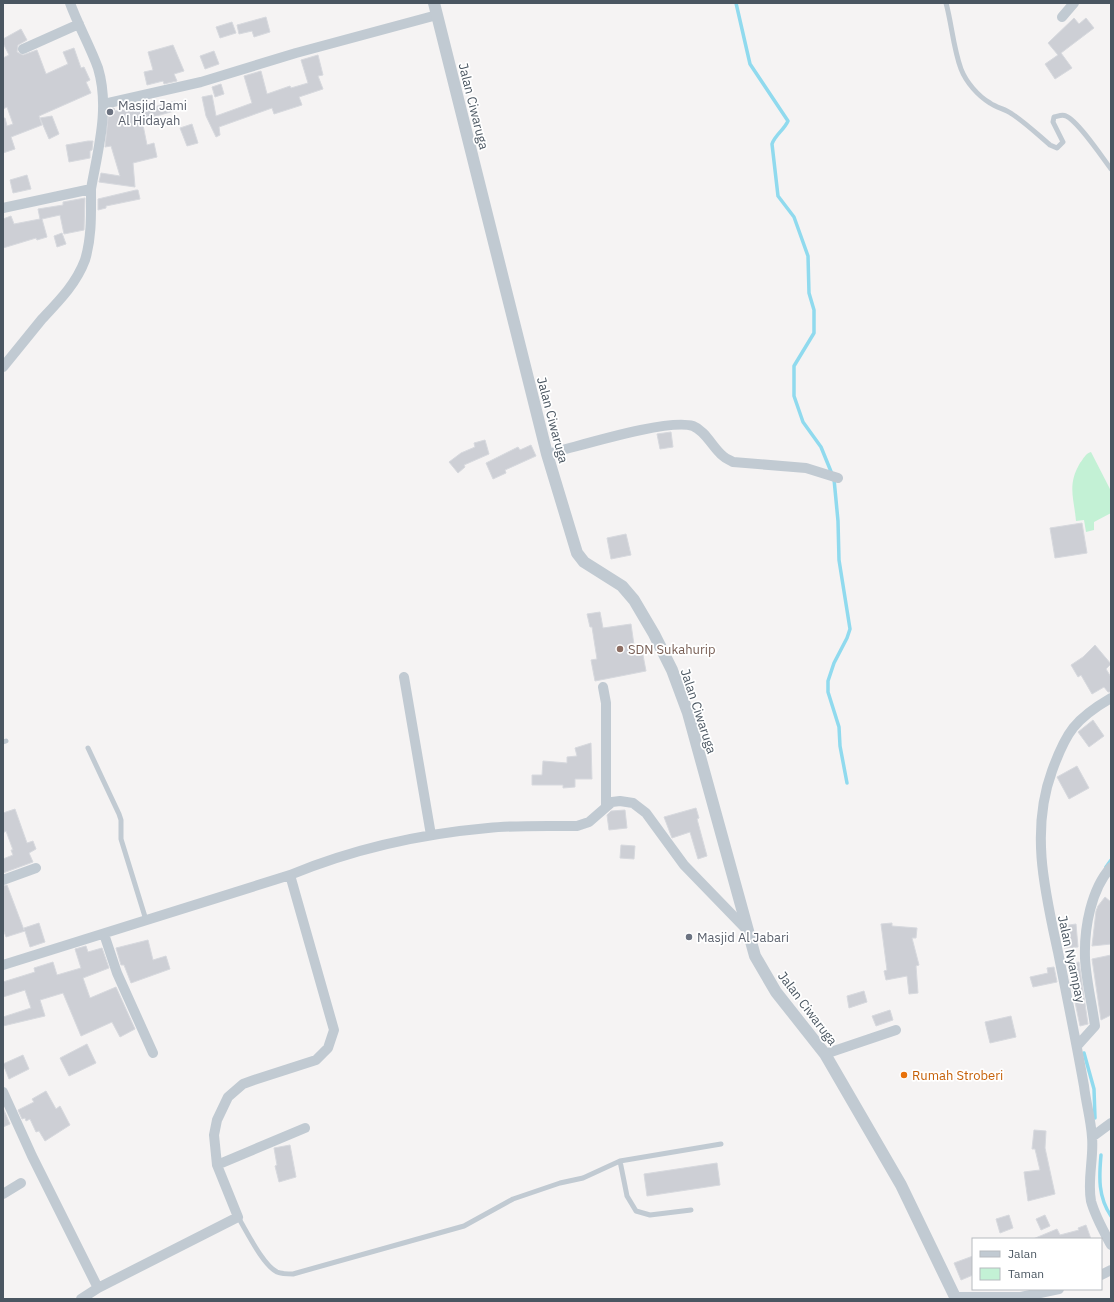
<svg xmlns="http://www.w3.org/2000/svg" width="1114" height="1302" font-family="'IBM Plex Sans',sans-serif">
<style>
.green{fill:#c3f1d5}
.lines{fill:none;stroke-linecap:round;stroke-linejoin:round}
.stream{stroke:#90daee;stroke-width:3.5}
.building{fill:#cdcfd5;stroke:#d7d9de}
.service{stroke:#c1cad2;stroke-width:5}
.minor{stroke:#c1cad2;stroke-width:10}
.tertiary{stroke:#c1cad2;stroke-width:12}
.worship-dot{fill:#6b7280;stroke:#fff;stroke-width:1.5}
.education-dot{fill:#8d6e63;stroke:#fff;stroke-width:1.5}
.food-dot{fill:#e8710a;stroke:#fff;stroke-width:1.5}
.labels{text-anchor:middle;stroke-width:3.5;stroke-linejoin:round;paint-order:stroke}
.worship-label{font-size:13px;fill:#5b616d;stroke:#fff;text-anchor:start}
.street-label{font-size:13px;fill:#4a5661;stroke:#fff}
.education-label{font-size:13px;fill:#785e54;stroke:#fff;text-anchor:start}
.food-label{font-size:13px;fill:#c56008;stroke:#fff;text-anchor:start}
</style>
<rect width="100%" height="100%" fill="#f5f3f3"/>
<path class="green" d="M1091 452 1111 491V513L1094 522V530L1086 532 1084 520 1076 521C1074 498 1067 485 1080 463 1084 458 1085 454 1091 452Z"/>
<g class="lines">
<path class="stream" d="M736 3 750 64 788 121C784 130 775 135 772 144L778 196 794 217 808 256 809 293 814 310V333L794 366V396L803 422 821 447 832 474
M834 479 838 521 839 560 850 629 847 638 834 663 828 681V692L839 727 840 746 847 783
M1106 867 1111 860
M1084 1053 1094 1089 1095 1118
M1101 1155C1099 1177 1098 1197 1111 1216"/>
</g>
<path class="building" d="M266 17 270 32 254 37 252 31 239 34 237 25Z
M1074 18 1079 24 1086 18 1094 28 1061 53 1072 68 1055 79 1045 64 1058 55 1048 43Z
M232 22 236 33 220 38 216 27Z
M21 29 27 40 18 45 17 52 23 55 37 50 46 74 68 64 63 52 74 48 81 68 84 67 90 80 86 82 91 93 39 116 42 125 11 137 15 149 3 153V118H5L7 126 13 124 7 107 3 109V58L9 55 3 43V39Z
M173 45 184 71 174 74 177 81 164 84 163 81 147 85 144 72 153 70 148 52Z
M214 51 219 64 205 69 200 56Z
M318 55 323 75 318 76 323 89 299 97 302 105 274 114 272 108 219 127 220 135 216 137 206 116 202 97 212 95 216 116 252 103 244 76 261 71 267 94 290 86 291 88 308 83 301 60Z
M221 84 224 94 215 97 212 87Z
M175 101 178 110 142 120 147 145 154 143 157 157 133 163 135 187 99 182 101 173 120 176 111 146 105 147 109 109 114 108 115 111 134 106 136 112Z
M52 116 59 134 49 139 40 118Z
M192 124 198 143 187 146 180 128Z
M88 141H93L92 150 90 151V158L69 162 66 145Z
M27 175 31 189 13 193 10 180Z
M136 190H138L140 199 106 206V208L98 210V199Z
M85 198 84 230 64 234 60 215 42 219 47 237 37 240 36 238 3 248V219L11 216 14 224 40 219 38 209 63 205V202Z
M62 233 66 244 57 247 54 236Z
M671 432 673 447 660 449 657 434Z
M485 440 489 454 464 465 465 467 458 473 449 462 461 453 475 447 474 443Z
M531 445 536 456 505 470 506 473 493 479 486 463 518 447 520 450Z
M1082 523 1087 553 1055 558 1050 528Z
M626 534 631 555 611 559 607 538Z
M600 612 603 628 631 624 635 652 642 650 646 671 595 681 591 660 597 659 592 627H590L587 614Z
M1095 645 1111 664 1106 669 1111 677V692H1108L1104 687 1092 694 1081 675 1078 677 1071 665 1083 657Z
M1093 720 1104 736 1089 747 1078 732Z
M591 743 592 779H575V787L563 788V785H532V775H542L543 761 567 763V757L577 756 575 748Z
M1077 766 1089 788 1069 799 1057 777Z
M696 808 699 818 697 819 707 856 698 859 690 832 672 838 664 817Z
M15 809 27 843 33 841 36 849 29 853 33 862 3 873V859L13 855 11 850H13L6 831 3 833V813Z
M625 810 627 828 609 830 607 815 611 811Z
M621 845 635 846 634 859 620 858Z
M7 885 24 930V928L39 923 45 942 30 947 25 931 6 937 3 929V886Z
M1105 897 1111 902V944L1092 946 1096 911 1098 906Z
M892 923V926L917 928 916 938H912L919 965 916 966 918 993 909 994 907 976 886 980 884 971 887 970 881 924Z
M1076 924 1078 947 1064 948 1062 926Z
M148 940 153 960 166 956 170 969 131 983 124 965H121L116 948Z
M86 946 88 952 102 948 109 968 83 978 90 998 116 987 135 1029 120 1037 112 1022 81 1036 63 993 40 1000 45 1016 3 1026V1017L31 1008 25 990 3 997V982L35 972 34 968 53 962 57 975 81 968 75 949Z
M1111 955V1015L1101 1020 1092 959Z
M1079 962 1088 1024 1080 1026 1067 964Z
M1054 967 1057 982 1033 987 1030 977 1048 973 1047 968Z
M864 991 867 1002 849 1008 847 996Z
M890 1010 893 1020 876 1026 872 1016Z
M1011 1016 1016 1037 990 1043 985 1022Z
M87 1044 96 1063 69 1076 60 1058Z
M23 1055 29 1069 9 1079 3 1064Z
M46 1091 56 1109 60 1106 70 1125 45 1141 39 1131 36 1132 30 1119 26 1121 25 1118 22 1119 18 1110 34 1102 32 1099Z
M3 1108 10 1124 3 1127Z
M1034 1130 1046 1131 1045 1148 1055 1194 1028 1201 1024 1172 1040 1170 1035 1149H1032Z
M290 1145 296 1177 279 1182 275 1166 277 1165 274 1148Z
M717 1163 720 1185 647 1196 644 1174Z
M1009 1215 1013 1228 1000 1233 996 1219Z
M1045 1215 1050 1226 1041 1230 1036 1219Z
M1086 1225 1091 1239H1033L1057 1229 1060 1235 1079 1230 1078 1228Z
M973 1256V1275L961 1280 954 1263Z"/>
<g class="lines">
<path class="service" d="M946 3C952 25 953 47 961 69 966 82 978 96 990 103 997 108 1006 109 1012 114 1026 123 1038 135 1050 145L1057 148 1063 142 1053 122 1054 117C1059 116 1062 114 1066 116 1078 121 1102 157 1111 169
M3 742 6 741
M88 748 119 814 121 820V839L146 920
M620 1161 627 1196 636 1211 650 1215 691 1210
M238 1217C247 1232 263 1265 277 1272 282 1274 288 1274 293 1274L464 1226 513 1199 560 1183 583 1178 620 1161 721 1144"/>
<path class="minor" d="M1062 17 1074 3
M23 49 79 24
M104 104 201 82 296 53 437 15
M3 208 91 189C98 149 110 108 98 68 90 46 78 25 70 3
M3 367C16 351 29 335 42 319 59 301 76 284 85 260 92 237 91 213 91 189
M547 454C577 447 667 418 693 426 706 431 712 447 723 456 726 459 730 460 733 462L806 468 838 478
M404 677 431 835
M603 687 606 703V806
M1111 698C1075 719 1066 732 1052 771 1030 831 1045 892 1058 952 1067 997 1076 1041 1084 1086 1086 1103 1091 1120 1092 1137 1094 1158 1087 1180 1091 1201 1095 1216 1103 1230 1111 1245
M3 880 36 868
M104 934 117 973 153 1053
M3 965 290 875C353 849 420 834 488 828 517 825 547 826 577 826L589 822 612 802 620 801 633 803 646 813 684 865 746 929
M1077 1046 1095 1026C1092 1004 1086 980 1085 958 1084 928 1091 889 1111 867
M825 1054 896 1030
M3 1092 32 1156 98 1288
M1092 1137 1111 1123
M217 1165 305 1128
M3 1194 21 1183
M1101 1275 1111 1270
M956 1297H1021L1059 1289
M81 1299 98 1288 238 1217 217 1165 214 1135 217 1120 228 1097 243 1084 254 1080 316 1060 328 1048 334 1030 290 875"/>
<path class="tertiary" d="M434 3 547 454 577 553 584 562 622 586 634 600 654 634 672 670 688 713 755 956 776 992 825 1054 901 1185 956 1299"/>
</g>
<g class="worship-dot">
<circle cx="110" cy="112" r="4"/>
<circle cx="689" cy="937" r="4"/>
</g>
<circle class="education-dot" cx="620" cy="649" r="4"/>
<circle class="food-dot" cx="904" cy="1075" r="4"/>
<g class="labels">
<g class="worship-label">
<text x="118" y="110">Masjid Jami<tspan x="118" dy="15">Al Hidayah</tspan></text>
<text x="697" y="942">Masjid Al Jabari</text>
</g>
<g class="street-label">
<text transform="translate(474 106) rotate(76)" y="5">Jalan Ciwaruga</text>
<text transform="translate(553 420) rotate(75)" y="5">Jalan Ciwaruga</text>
<text transform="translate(699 711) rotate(72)" y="5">Jalan Ciwaruga</text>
<text transform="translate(1072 959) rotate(78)" y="5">Jalan Nyampay</text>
<text transform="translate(808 1008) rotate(53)" y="5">Jalan Ciwaruga</text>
</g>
<g class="education-label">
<text x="628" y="654">SDN Sukahurip</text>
</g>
<g class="food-label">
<text x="912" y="1080">Rumah Stroberi</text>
</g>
</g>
<rect width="1114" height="1302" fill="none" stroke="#4a5661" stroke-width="8"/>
<rect x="972" y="1238" width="130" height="52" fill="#ffffff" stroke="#b7bbc0"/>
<rect x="980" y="1251" width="20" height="6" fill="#c1cad2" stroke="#b7bbc0"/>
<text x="1008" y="1258" font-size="12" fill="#4a5661">Jalan</text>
<rect x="980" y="1268" width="20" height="12" fill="#c3f1d5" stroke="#b7bbc0"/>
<text x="1008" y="1278" font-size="12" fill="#4a5661">Taman</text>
</svg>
